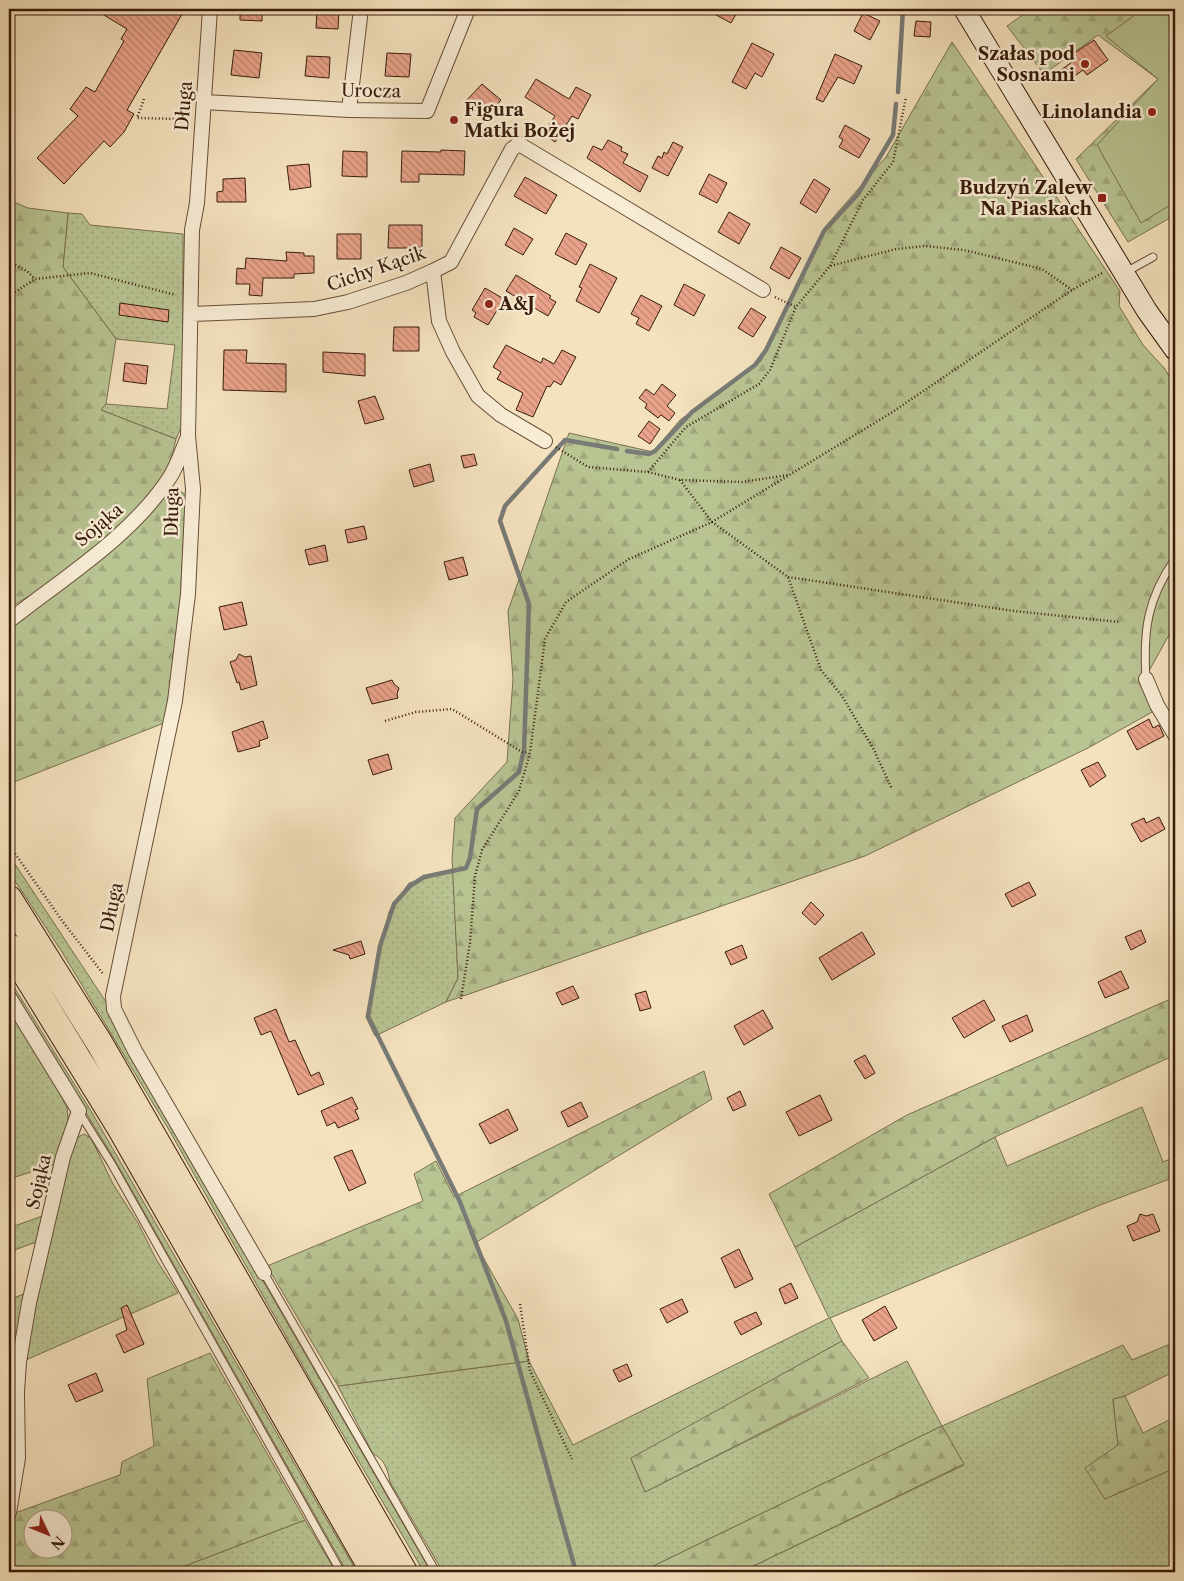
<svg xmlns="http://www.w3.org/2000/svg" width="1184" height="1581" font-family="'Libre Caslon Text',serif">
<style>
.grass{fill:url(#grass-dots);stroke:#78704f}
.forest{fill:url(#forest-firs);stroke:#78704f;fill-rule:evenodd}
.park{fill:#b9c493;stroke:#78704f}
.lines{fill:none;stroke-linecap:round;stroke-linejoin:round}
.stream{stroke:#787b76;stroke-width:4.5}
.building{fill:url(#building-back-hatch);stroke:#381c0b}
.lane-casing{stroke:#674e38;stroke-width:9}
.street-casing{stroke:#674e38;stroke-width:16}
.secondary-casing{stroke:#381c0b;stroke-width:22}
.highway-casing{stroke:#381c0b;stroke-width:28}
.path{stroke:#381c0b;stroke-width:2.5;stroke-dasharray:1 2.5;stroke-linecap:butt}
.lane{stroke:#f8ecd5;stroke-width:7}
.street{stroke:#f8ecd5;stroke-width:14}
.secondary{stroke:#f8ecd5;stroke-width:20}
.highway{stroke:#f4e2be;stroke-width:26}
.poi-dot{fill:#8f2418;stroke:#f8ecd5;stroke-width:2}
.labels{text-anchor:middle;stroke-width:5;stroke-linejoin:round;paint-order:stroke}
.poi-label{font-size:18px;font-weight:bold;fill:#381c0b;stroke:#f8ecd5;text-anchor:end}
.street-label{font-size:18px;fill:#381c0b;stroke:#f8ecd5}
</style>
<defs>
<pattern id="grass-dots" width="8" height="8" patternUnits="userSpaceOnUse" patternTransform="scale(1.25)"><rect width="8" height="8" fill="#b9c493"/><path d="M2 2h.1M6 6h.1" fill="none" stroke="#a0a87d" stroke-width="1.8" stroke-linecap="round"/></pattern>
<pattern id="forest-firs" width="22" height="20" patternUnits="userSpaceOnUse" patternTransform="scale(1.25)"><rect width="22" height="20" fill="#b9c493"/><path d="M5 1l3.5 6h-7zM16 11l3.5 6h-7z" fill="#a0a87d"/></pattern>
<pattern id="building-back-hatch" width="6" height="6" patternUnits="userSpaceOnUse" patternTransform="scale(1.25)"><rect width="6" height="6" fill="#eaa38a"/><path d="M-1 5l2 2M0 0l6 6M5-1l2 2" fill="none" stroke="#bf846f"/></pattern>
</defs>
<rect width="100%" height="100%" fill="#f4e2be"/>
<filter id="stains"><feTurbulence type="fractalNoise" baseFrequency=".004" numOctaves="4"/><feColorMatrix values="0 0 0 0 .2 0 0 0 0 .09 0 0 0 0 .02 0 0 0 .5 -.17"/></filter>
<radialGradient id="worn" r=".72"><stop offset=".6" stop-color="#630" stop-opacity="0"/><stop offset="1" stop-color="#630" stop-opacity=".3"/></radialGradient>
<path class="grass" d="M68 213 82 214 90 225 183 234V423L176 439 101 410 106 404 167 409 175 345 116 339 63 267Z
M9 855 106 1002 116 1026 431 1572H424L313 1384 169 1130 62 952 9 872Z
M453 871 458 978 446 1002 375 1036 366 1017 389 912 409 883Z
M9 979 91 1111 357 1572H347L113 1157 9 987Z
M19 1020 67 1107 69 1127 56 1164 9 1179V1024Z
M1142 1107 1163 1162 1175 1157V1177L1100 1205 830 1318 842 1341 631 1459 645 1492 907 1361 942 1426 1123 1345 1132 1360 1175 1342V1371L1125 1396 1113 1399 1118 1445 1105 1499 1175 1468V1572H741L964 1465 942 1426 641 1572H443L390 1482C388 1470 384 1458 373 1454L338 1386 529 1361 573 1445 829 1318 795 1247 995 1137 1007 1166Z
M84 1134 91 1138 113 1184 138 1223 156 1259 178 1293 26 1360 33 1313 69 1158 78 1137Z
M45 1215 39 1241 9 1252V1228Z
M26 1293 18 1345 9 1349V1300Z
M305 1520 336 1572H169Z"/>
<path class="forest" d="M1031 9H1175V215L1128 242 1076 159 1158 79 1098 35 1044 74 1007 26Z
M952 42 1120 291 1119 306 1143 345 1165 369 1175 387V624L1149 671 1138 681 1154 711 1088 748 865 856 446 1002 458 978 452 859 455 818 507 762 513 679 508 611 569 433 653 452 680 420 761 361 825 227 886 157Z
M9 200 28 208 68 213 63 267 116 339 106 404 101 410 176 439C173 450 171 465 165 475 137 523 56 581 9 608Z
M174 487 186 495 178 641 164 723 9 784V629L135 528 167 491Z
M1175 997V1055L995 1137 795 1247 769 1194 907 1115Z
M704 1071 712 1099 475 1243 518 1319 529 1361 338 1386 267 1266 423 1201 414 1174 436 1161 454 1197Z
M842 1341 869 1378 645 1492 631 1458Z
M210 1353 305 1520 169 1572H9V1550L15 1513 120 1475 122 1462 154 1446 147 1379ZM32 1518H62V1548H32Z
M1125 1396 1143 1433 1175 1417V1468L1105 1499 1085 1468 1118 1445 1113 1399Z
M942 1426 964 1464 741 1572H641Z"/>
<path class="park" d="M1143 9H1175V202L1141 223 1097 145 1158 79 1106 36Z"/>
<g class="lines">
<path class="stream" d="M898 92 903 9
M627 451 649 454 655 451 692 412 755 365 766 350 824 231 858 194 893 135 896 104
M524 751 529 604 500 521 505 506 565 440 617 449
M523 754 519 772 477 809 470 858 466 868 424 877 410 886 394 904 380 946 368 1016 460 1202 506 1321 576 1572"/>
</g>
<path class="building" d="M94 9H185L127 110 134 114 124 132 110 147 104 141 64 184 37 158 78 116 70 109 86 87 95 92 124 41 121 39 127 29Z
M240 9H262V21L240 20Z
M317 9H339L338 29 316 28Z
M705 9H739L731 23Z
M863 13 880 21 870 40 854 31Z
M916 21 931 22 930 37 914 36Z
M1094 40 1108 60 1087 75 1083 70 1068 81 1061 70 1076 59 1073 54Z
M752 43 774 54 762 77 755 73 746 89 732 82Z
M234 50 262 53 259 78 231 75Z
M387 53 411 54 409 77 385 76Z
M835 54 862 66 854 84 838 77 823 102 816 99Z
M307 56 330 57 329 78 305 76Z
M536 79 569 99 576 87 591 95 578 119 572 116 555 142 543 134 555 116 525 97Z
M482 84 501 100 485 119 465 102Z
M845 125 870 139 859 158 839 147 843 140 839 137Z
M608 140 622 147 621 151 628 154 623 163 648 176 640 192 587 158 593 146 602 150Z
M673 142 683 147 668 176 652 168 658 156 662 158 664 152 667 154Z
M441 150 465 151 464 175 419 174V182H401L402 151 441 152Z
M343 151 367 152V177L342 176Z
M309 164 311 187 290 190 287 166Z
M709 174 727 183 717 203 699 194Z
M525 177 557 195 546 214 514 196Z
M245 178 246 202H217V192L223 191V179Z
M814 179 830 189 816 213 800 203Z
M729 212 750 224 739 244 718 232Z
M389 225H422V248H388Z
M514 228 533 239 523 255 505 245Z
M566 233 587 244 576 265 555 254Z
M337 234H361V259H337Z
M781 247 801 258 789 279 770 268Z
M286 252 304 253V256H314V273L294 274V278H263L262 296 249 295 250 284H236L237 268 245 269 246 258 287 261Z
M590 264 617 278 599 313 576 301 582 288 579 287Z
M516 275 551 296 549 298 556 302 548 316 506 291Z
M684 284 705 295 694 316 674 305Z
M485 288 504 299 488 325 474 317 476 313 472 310Z
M641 295 662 306 649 331 636 324 639 318 631 314Z
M120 303 169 310 168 322 119 315Z
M751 308 766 317 753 337 738 328Z
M394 327H419V351H393Z
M506 345 541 363 543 358 554 364 562 350 576 357 561 385 554 381 550 387 547 386 533 417 516 410 523 393 497 379 501 372 493 367Z
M224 350H247L246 363 286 364V392L223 390Z
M323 352 365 354V376L323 372Z
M125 363 148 366 146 384 123 381Z
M662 384 676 395 667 406 675 413 669 421 661 415 658 418 645 408 647 404 639 398 646 389 654 395Z
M375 396 384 419 365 424 358 401Z
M649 421 660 429 650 444 638 436Z
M474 454 477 465 464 468 461 456Z
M430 464 434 481 414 487 409 470Z
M364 526 367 539 348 543 345 530Z
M325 545 328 561 309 565 305 550Z
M463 557 468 575 449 580 444 562Z
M242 602 247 625 224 630 219 607Z
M239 654 245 657 251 656 257 685 241 690 239 682 237 683 230 662 236 660Z
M392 680 394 684 399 688 397 694 398 698 372 704 366 688Z
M1149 719 1153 728 1159 725 1164 736 1137 750 1127 731Z
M263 721 268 738 259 741 260 746 238 752 232 732Z
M388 754 392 769 373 775 368 760Z
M1098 762 1106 776 1090 787 1081 770Z
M1159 817 1165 829 1141 842 1131 824 1144 818 1146 823Z
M1029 882 1036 895 1012 907 1005 894Z
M811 902 824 915 815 925 802 913Z
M1141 930 1146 942 1131 950 1125 937Z
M862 932 875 954 832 980 819 958Z
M361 941 365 954 350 959 349 955 333 950Z
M742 945 747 958 731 965 725 952Z
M1121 971 1129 988 1105 998 1098 982Z
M573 986 579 998 562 1005 556 993Z
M646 991 651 1008 640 1011 635 994Z
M984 1000 995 1020 964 1038 952 1018Z
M276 1009 289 1042 295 1040 311 1076 319 1072 324 1084 298 1095 271 1031 261 1035 254 1018Z
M763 1010 773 1028 744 1045 734 1026Z
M1027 1015 1033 1031 1010 1042 1002 1026Z
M865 1055 875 1073 865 1079 854 1061Z
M740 1091 746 1105 733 1111 727 1098Z
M820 1095 832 1120 799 1136 786 1112Z
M352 1097 358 1109 355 1110 359 1119 338 1128 335 1122 327 1126 321 1111Z
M581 1102 588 1117 568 1127 561 1112Z
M508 1109 518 1130 490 1144 479 1124Z
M352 1150 366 1183 349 1191 334 1157Z
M1140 1214 1146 1216 1153 1214 1160 1231 1133 1241 1127 1226 1137 1222Z
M739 1249 753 1279 735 1288 721 1258Z
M791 1283 798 1298 785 1304 779 1289Z
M682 1299 688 1312 667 1323 660 1309Z
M127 1305 144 1344 124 1353 116 1335 127 1330 121 1308Z
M885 1306 897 1328 874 1341 862 1320Z
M756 1312 762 1324 741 1335 734 1322Z
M627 1364 632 1376 619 1382 613 1370Z
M96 1373 103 1391 76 1402 68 1385Z"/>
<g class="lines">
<g class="lane-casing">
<path id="lane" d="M1126 272 1153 257
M1146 679C1143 631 1147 599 1175 559
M79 1112 111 1163 341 1572
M264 1273 436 1572"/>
</g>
<g class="street-casing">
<path id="street" d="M210 9 197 203 192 230 188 436 193 489 188 594 175 701 113 996 114 1009 135 1051 264 1273
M204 102 349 110 427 111 468 9
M349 110 361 9
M433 271 439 321 453 352 478 396 501 415 545 441
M192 314 314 309 348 302 406 283 433 271 451 262 512 149 519 144 763 290
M9 621C63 578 132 536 170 477 177 466 182 451 187 439
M1146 679 1157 705 1175 735
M9 997 79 1111 63 1157 29 1303 19 1362 17 1392 18 1458 9 1513"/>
</g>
<g class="secondary-casing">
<path id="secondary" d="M964 9 1147 311 1175 350"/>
</g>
<g class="highway-casing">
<path id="highway" d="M9 899 100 1044 404 1572
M9 947 121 1129 374 1572"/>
</g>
<path class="path" d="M144 99 137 118 182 119
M9 262 27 271 35 279
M830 266 863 200 893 162 906 97
M9 296 35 279 90 273 176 295
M775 297 796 307
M556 447 588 467 648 472 680 480 742 482 788 475
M648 472 686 427 759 384 770 370 796 307 830 266 896 249 925 246 964 250 1042 269 1072 290
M680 480 712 522 788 577 821 670 842 696 873 748 892 789
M788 577 1014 611 1119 622
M385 721 416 712 452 709 522 752 529 753
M9 845 63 922 104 975
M461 999 470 943 475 876 482 850 519 791 530 753 545 639 566 602 629 559 712 522 891 413 1072 290 1104 272
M520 1304 530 1371 572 1459"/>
<use href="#lane" class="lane"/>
<use href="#street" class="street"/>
<use href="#secondary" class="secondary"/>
<use href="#highway" class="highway"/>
</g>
<g class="poi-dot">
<circle cx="1085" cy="64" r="5"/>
<circle cx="1152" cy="112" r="5"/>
<circle cx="454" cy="120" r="5"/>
<rect x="1097" y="193" width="10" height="10" rx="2.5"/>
<circle cx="489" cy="304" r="5"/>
</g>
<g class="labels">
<g class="poi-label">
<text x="1075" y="60">Szałas pod<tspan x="1075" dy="21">Sosnami</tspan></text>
<text x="464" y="116" text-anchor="start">Figura<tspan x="464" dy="21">Matki Bożej</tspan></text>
<text x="1142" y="118">Linolandia</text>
<text x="1092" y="194">Budzyń Zalew<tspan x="1092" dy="21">Na Piaskach</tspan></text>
<text x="499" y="310" text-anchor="start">A&amp;J</text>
</g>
<g class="street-label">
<text transform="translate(371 91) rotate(1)" y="6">Urocza</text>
<text transform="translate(184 106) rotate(-85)" y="6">Długa</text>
<text transform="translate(376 269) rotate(-19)" y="6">Cichy Kącik</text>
<text transform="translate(172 512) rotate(-89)" y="6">Długa</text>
<text transform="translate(99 525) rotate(-40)" y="6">Sojąka</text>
<text transform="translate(112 907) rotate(-78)" y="6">Długa</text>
<text transform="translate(39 1182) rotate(-77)" y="6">Sojąka</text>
</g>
</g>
<rect width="1184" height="1581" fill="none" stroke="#f4e2be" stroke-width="30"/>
<rect x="10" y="10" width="1164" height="1561" fill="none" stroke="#381c0b" stroke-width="2.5"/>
<rect x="15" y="15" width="1154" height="1551" fill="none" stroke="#381c0b"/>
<g transform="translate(48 1534) rotate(133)"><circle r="24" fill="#f8ecd5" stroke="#ab9984"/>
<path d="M0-4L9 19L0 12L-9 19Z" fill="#8f2418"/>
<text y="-8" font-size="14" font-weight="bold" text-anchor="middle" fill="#381c0b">N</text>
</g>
<rect width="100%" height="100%" filter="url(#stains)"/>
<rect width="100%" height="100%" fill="url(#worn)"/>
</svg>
